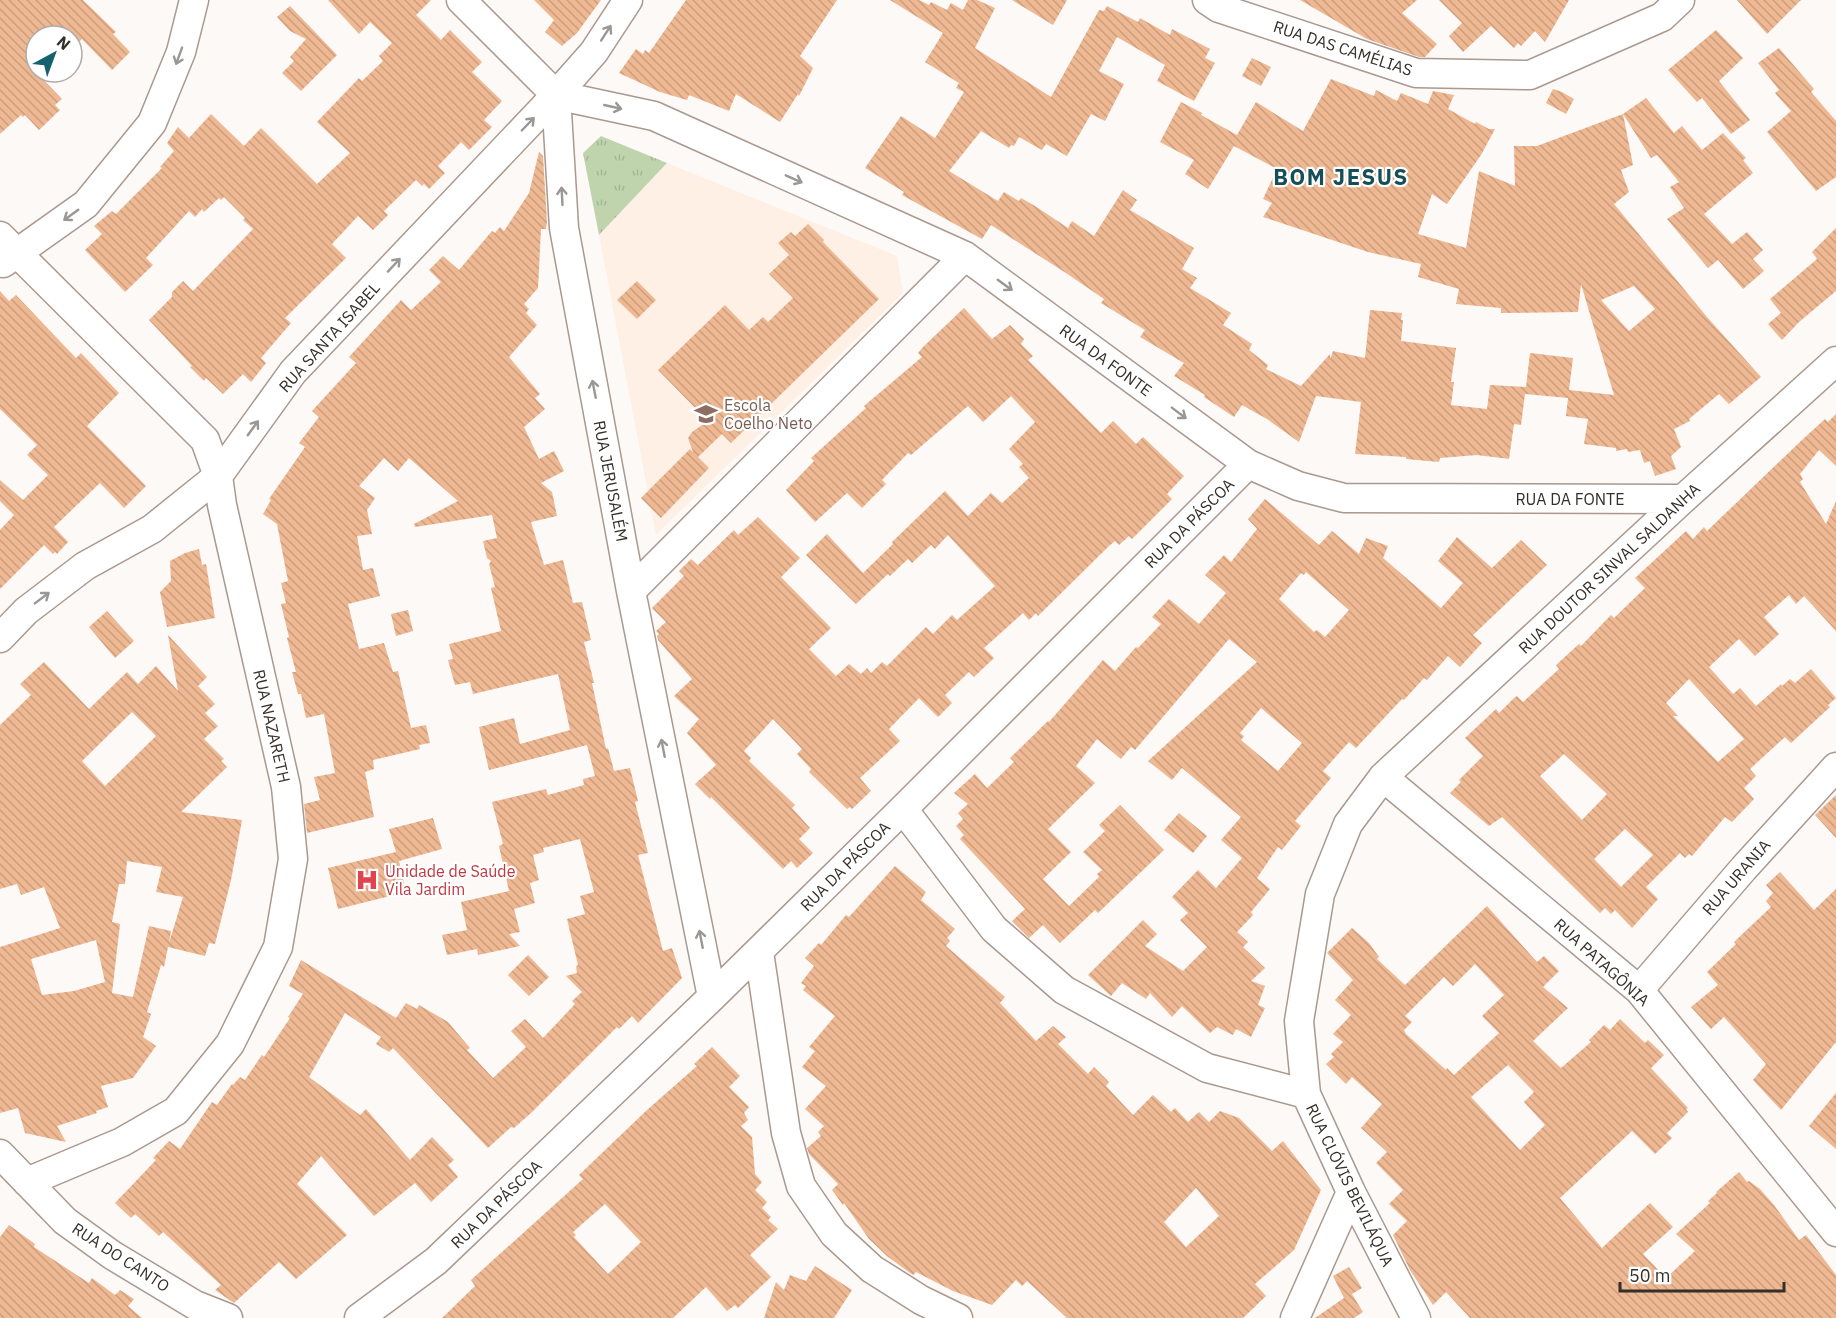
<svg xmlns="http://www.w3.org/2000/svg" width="1836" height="1318" font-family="'IBM Plex Sans',sans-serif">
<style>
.built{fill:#fff0e6}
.grass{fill:url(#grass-tufts)}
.building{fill:url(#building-back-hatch);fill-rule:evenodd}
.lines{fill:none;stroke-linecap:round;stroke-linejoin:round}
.minor-casing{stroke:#a9998f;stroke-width:31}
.minor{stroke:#fff;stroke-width:28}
.oneway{stroke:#9a9794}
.labels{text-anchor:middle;stroke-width:4.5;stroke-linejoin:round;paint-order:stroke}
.street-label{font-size:16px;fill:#352f2a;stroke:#fff}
.education-label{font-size:16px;fill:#785e54;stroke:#fff;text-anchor:start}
.health-label{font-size:16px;fill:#be3a42;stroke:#fff;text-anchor:start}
.district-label{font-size:22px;font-weight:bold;letter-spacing:1.5px;fill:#144e59;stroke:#fff}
</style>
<defs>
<pattern id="grass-tufts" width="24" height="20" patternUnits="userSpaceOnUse" patternTransform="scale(1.5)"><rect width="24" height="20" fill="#bfd4ac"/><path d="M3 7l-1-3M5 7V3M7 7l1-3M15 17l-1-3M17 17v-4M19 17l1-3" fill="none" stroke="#a5b694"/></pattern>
<pattern id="building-back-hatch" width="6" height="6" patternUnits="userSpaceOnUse" patternTransform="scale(1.5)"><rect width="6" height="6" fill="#eeb892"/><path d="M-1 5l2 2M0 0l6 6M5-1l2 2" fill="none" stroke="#cd9e7e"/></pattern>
</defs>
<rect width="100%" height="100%" fill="#fdf9f7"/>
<path class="built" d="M667 163 897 256 903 293 656 535 599 235Z"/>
<path class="grass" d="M601 136 667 163 599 235 583 153Z"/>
<path class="building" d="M0 0H83L116 32 113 34 130 52 112 70 82 39 72 49V36H36V72L62 99 55 105 60 110 39 130 25 115 23 117 21 115 0 134Z
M328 0H431L416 15 441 40 450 30 482 62 472 72 502 101 484 120 492 127 469 150 461 142 438 166 445 173 429 189 424 184 422 186 416 180 384 211 388 215 373 230 358 216 332 244 346 258 285 318 291 323 261 358 266 363 251 382 243 374 223 394 206 378 204 381 190 367 192 366 149 320 172 297V292L183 281 193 291 253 229 243 220 245 218 224 197 221 200 219 198 204 212 202 209 195 217 189 211 146 258 153 265 125 292 85 250 102 234 94 226 112 211 116 214 162 168 160 167 174 151 167 143 178 127 189 138 211 114 244 146 261 128 317 184 350 153 317 122 359 78 362 81 383 61 379 56 392 43 370 22 359 34Z
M534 0H601L577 33 562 46 545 32 554 20Z
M686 0H837L800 56 813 68 799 96 798 94 780 122 736 94 729 111 689 95 687 100 660 92 619 73 636 49 643 54 645 50 649 53Z
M890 0H919L929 5 931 2 947 10 951 3 963 10 968 0H977L995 8 975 48 1051 97 1099 10 1104 11 1107 6 1138 22 1140 18 1170 35 1172 29 1210 49 1205 58 1215 63 1194 101 1157 81 1165 65 1117 37 1099 71 1124 84 1105 121 1091 114 1067 156 1046 144 1042 150 1019 137 1014 146 1011 145 1009 148 981 131 949 171 998 201 1004 192 1019 201 1021 198 1035 206 1068 228 1072 221 1094 236 1123 190 1137 200 1130 210 1194 248 1182 269 1197 278 1190 288 1231 313 1223 325 1252 344 1249 350 1268 365 1266 369 1301 386 1330 354V359L1333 351 1365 358 1370 310 1402 313 1401 320H1403L1401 341 1456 348 1451 382H1454L1451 405 1487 409 1490 385 1526 387 1530 353 1573 358 1569 390 1614 395 1581 284 1578 312 1501 313V308L1456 304 1459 289 1418 277 1421 264 1368 252 1263 217 1272 203 1263 199 1277 169 1234 146 1208 189 1185 174 1194 160 1160 142 1181 102 1202 113 1201 115 1237 135 1256 102 1303 131 1331 79 1374 96 1376 90 1397 101 1401 93 1428 104 1433 91 1454 95 1448 109 1475 124 1476 122 1489 129H1495L1481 155 1447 204 1432 194 1418 234 1466 248 1479 171 1515 186 1514 146H1537L1623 114 1633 165 1621 170 1629 192 1614 204 1707 317 1761 377 1729 404 1719 394 1689 419 1690 421 1674 429 1681 447 1671 456 1676 469 1655 476 1650 461 1644 463 1640 450 1628 452 1627 449 1616 451V448L1584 444 1588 419 1566 416 1568 398 1525 394 1521 425 1514 424 1509 459 1477 455 1440 458 1439 462 1406 459V457L1355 454 1361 402 1316 396 1299 442 1267 419 1242 405 1234 417 1204 397 1205 395 1174 376 1184 363 1140 337 1145 330 1101 303 1104 299 1066 273 991 225 982 239 902 195 904 192 865 168 901 116 935 138 964 92 956 88 959 83 925 62 943 33ZM1634 286 1655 309 1629 331 1601 300Z
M1012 0H1067L1053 25Z
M1300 0H1417L1402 13 1437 44 1425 57H1419L1367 39Z
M1439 0H1569L1545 42 1535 31 1521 46 1518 43 1514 48 1491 26 1463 52 1449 36 1462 23Z
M1737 0H1801L1767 34Z
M290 6 337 55 301 91 282 73 294 61 290 57 306 39 290 31 277 17Z
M1716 30 1743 58 1719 81 1750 120 1731 134 1702 98 1697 102 1668 70Z
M1779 48 1814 89 1811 92 1836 121V177L1816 191 1767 132 1791 111 1775 93 1779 90 1758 63Z
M1252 58 1271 67 1261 86 1242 76Z
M1553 89 1562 92 1574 99 1566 114 1546 103Z
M1646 98 1674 133 1682 126 1702 150 1723 133 1746 158 1743 160 1753 173 1704 214 1732 244 1747 232 1763 250 1753 259 1764 271 1743 289 1718 260 1708 268 1667 219 1684 208 1670 187 1679 182 1657 155 1651 158 1623 114Z
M539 152 543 156 547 222 546 229H541L538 288 524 304 529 309 526 313 537 325 509 357 540 394 535 398 545 409 524 427 539 459 554 451 564 471 541 483 552 492 557 516 531 522 544 565 563 560 573 603 582 602 591 640 584 642 594 683H592L606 749 608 748 614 771 630 768 638 801 635 802 648 853 638 855 663 951 672 948 682 978 638 1023 632 1016 619 1029 617 1027 531 1113 514 1128 511 1127 488 1148 393 1048 389 1052 376 1044 381 1037 345 1013 309 1077 360 1115 366 1109 410 1160 432 1137 454 1160 448 1165 458 1177 431 1202 415 1183 374 1216 321 1156 297 1184 347 1235 296 1279 279 1262 234 1303 215 1290 221 1285 163 1232 159 1236 135 1214 131 1218 115 1203 156 1160 153 1158 169 1141 180 1149 212 1102 217 1105 232 1084 233 1085 240 1077 245 1080 262 1055 264 1057 290 1018 288 1017 303 994 289 986 301 960 396 1018 406 1003 417 1009 419 1005 448 1022 470 1048 467 1050 493 1078 526 1047 511 1031 525 1019 543 1038 575 1004 572 1001 582 992 566 976 577 973 576 966 578 965 567 919 585 914 580 896 594 892 580 839 543 848 544 852 533 855 539 880 530 883 535 903 514 909 520 932 509 934 520 946 478 955 477 949 447 955 442 935 467 930 461 902 509 891 499 846 503 844 492 802 546 789 548 795 584 785 583 779 595 776 587 745 489 770 479 727 514 718 520 744 570 730 558 674 473 694 470 682 455 685 448 660 453 659 449 644 501 631 491 588 495 587 489 564 491 561 487 558 483 541 497 538 492 515 415 527 414 524 458 501 409 458 398 471 384 458 359 486 375 498 367 510 372 534 357 536 363 570 373 568 380 596 348 604 359 649 384 643 393 672 398 671 411 728 426 725 430 743 419 745 420 749 373 760 374 769 365 772 374 817 307 833 304 804 320 800 314 777 335 773 324 714 306 718 301 694H298L292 672H296L287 638 289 637 281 604 286 603 281 583 288 581 277 524 263 514 271 500 269 499 305 447 299 443 319 417 312 411 356 363 349 357 401 300 411 310 441 282 429 270 443 256 459 270 492 231 495 233 500 227 504 231 529 193Z
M808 224 824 240 823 242 879 299 731 443 722 434 698 457 709 468 661 518 641 498 690 449 693 452 688 438 692 432 708 421 658 370 725 305 749 330 763 317 768 322 793 298 769 274 789 255 778 243 791 232 795 236Z
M1836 228V291L1799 322 1782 340 1768 324 1781 313 1770 299 1817 259 1812 252Z
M637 281 656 300 637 319 617 300Z
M0 291 9 301 16 295 76 358 81 353 119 393 87 426 146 486 124 508 100 483 54 527 68 542 57 554 55 552 53 554 44 545 0 589V530L14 515 0 501V480L23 500 48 475 27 455 37 445 0 409Z
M964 308 992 339 1010 325 1024 339 1021 344 1033 356 1028 360 1101 433 1113 421 1136 444 1143 437 1184 476 1167 494 1172 499 1132 539 1129 536 1119 545 1115 541 1109 546 1038 616 1036 613 1029 620 1023 613 984 648 994 658 974 677 969 672 945 695 952 703 938 717 919 698 889 729 900 741 860 778 871 791 852 809 850 807 847 809 809 772 811 769 797 754 802 749 773 719 744 751 751 758 749 761 795 805 792 808 810 828 799 839 813 853 797 868 791 861 783 869 711 797 710 799 695 784 716 765 687 733 699 719 674 696 692 679 658 640 657 636 659 634 656 631 666 622 652 608 684 576 679 571 691 559 698 565 734 530 738 535 758 517 800 558 781 577 831 628 809 649 836 676 849 664 861 674 867 668 871 673 882 662 887 666 926 627 933 634 952 615 957 620 995 586 948 535 935 549 931 545 912 563 908 559 890 576 888 574 856 604 806 555 827 534 863 573 893 544 892 542 945 491 968 516 991 493 1002 503 1029 478 1019 467 1023 464 1009 449 1035 422 1011 396 983 422 968 406 911 455 908 453 882 480 886 484 862 508 847 493 815 522 786 490 814 461 811 458 866 408 864 406 922 357 918 353 923 347Z
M1836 414V466L1819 450 1800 474 1803 479 1800 482 1826 524 1836 501V631L1804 596 1796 604 1789 595 1764 617 1779 634 1755 656 1739 639 1709 667 1733 694 1740 688 1756 706 1781 684 1782 686 1790 679 1795 683 1811 669 1836 698 1828 705 1830 707 1791 743 1785 737 1750 769 1756 776 1744 788 1754 799 1732 822 1725 817 1692 856 1689 854 1685 858 1680 853 1646 887 1658 899 1632 928 1615 910 1611 914 1605 908 1600 913 1502 817 1489 826 1450 793 1461 782 1459 780 1483 756 1465 738 1496 709 1499 713 1514 698 1517 696 1523 702 1559 669 1556 665 1579 644 1581 646 1611 615 1614 618 1645 588 1635 578 1686 531 1693 539 1704 527 1707 531 1803 439 1825 419 1828 422ZM1689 679 1744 739 1718 762 1673 716H1678L1666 703ZM1564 754 1607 794 1582 820 1540 776ZM1625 829 1653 855 1621 887 1594 859Z
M1265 499 1319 545 1332 531 1359 554 1366 538 1388 546 1383 558 1441 608 1463 583 1438 561 1457 537 1492 568 1521 540 1547 565 1473 635 1482 643 1460 667 1448 656 1427 680 1424 678 1404 700 1402 699 1356 748 1349 742 1323 771 1331 778 1295 821 1301 826 1282 850 1278 847 1257 878 1270 889 1251 912 1253 915 1237 932 1248 942 1243 947 1265 968 1251 981 1265 986 1258 1005 1265 1008 1251 1037 1236 1029 1233 1035 1217 1027 1210 1033 1182 1006 1172 1017 1150 993 1146 999 1122 983 1111 996 1088 975 1143 920 1157 934 1145 946 1183 971 1207 947 1180 920 1188 913 1172 897 1198 870 1216 888 1242 858 1221 840 1241 817 1182 768 1172 780 1148 761 1257 662 1229 639 1135 750 1131 747 1121 759 1097 739 1076 766 1095 783 1048 829 1071 852 1043 879 1069 906 1099 877 1097 874 1102 870 1083 852 1105 831 1099 825 1120 805 1164 850 1098 913 1095 910 1060 943 1043 925 1029 938 1012 921 1025 909 960 839 964 835 956 826 963 819 958 813 968 804 954 793 975 774 987 788 1014 762 1010 758 1048 721 1049 722 1103 660 1115 671 1136 647 1138 648 1161 624 1152 617 1169 599 1199 624 1226 593 1205 575 1224 555 1231 562 1257 529 1248 519ZM1306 572 1349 610 1325 637 1317 630 1314 632 1279 599 1301 573 1304 575ZM1261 708 1302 743 1278 771 1241 740 1244 736 1240 733Z
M199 549 202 565 206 564 215 618 167 627 160 592 171 581 170 561 185 553Z
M408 610 413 631 396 636 391 614Z
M107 611 134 641 115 658 89 627Z
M168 635 207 677 198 686 215 704 205 713 218 726 204 739 224 759 221 761 227 767 181 812 242 820 231 880 215 944 209 943 205 956 168 947 164 967 161 965 147 1012 151 1014 143 1037 156 1046 133 1078 101 1086 108 1107 96 1111 97 1113 57 1126 66 1142 25 1133 18 1108 0 1113V947L60 928 44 887 21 895 17 884 0 889V725L31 695 20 684 44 662 89 709 127 672 138 684 156 666 178 691ZM132 712 156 736 105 786 82 761ZM127 861 162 867 156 892 183 897 169 943 171 931 149 926 133 997 112 993 120 924 112 922 119 884H125ZM96 940 105 982 74 991 42 995 31 959Z
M1836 795V838L1815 815Z
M1179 813 1207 836 1193 853 1164 830Z
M433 818 442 849 399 861 406 892 338 909 328 868 396 852 389 829Z
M895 866 926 892 921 900 955 929 947 938 950 941 946 946 1005 997 1000 1003 1036 1041 1053 1026 1066 1037 1058 1044 1088 1074 1094 1067 1109 1082 1106 1086 1133 1115 1153 1095 1171 1112 1175 1108 1188 1122 1199 1112 1209 1122 1220 1111 1239 1118 1272 1151 1283 1141 1321 1190 1294 1250 1255 1284 1266 1296 1243 1318H1067L1027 1281 1022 1286 1016 1280 992 1305 953 1291 916 1272 913 1275 888 1257 869 1239 844 1203 843 1205 832 1190 838 1184 809 1154 807 1148 821 1136 818 1132 824 1126 805 1109 826 1086 802 1067 815 1051 809 1047 835 1016 803 990 806 986 801 983 814 966 805 958 819 943 821 945 846 915 849 917ZM1196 1188 1219 1216 1186 1247 1164 1222Z
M1780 872 1814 910 1836 889V1042L1781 1110 1753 1080 1766 1064 1724 1017 1711 1029 1691 1007 1718 985 1707 972 1736 944 1734 942 1771 907 1766 901 1773 893 1766 885Z
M1487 906 1537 962 1544 956 1559 971 1543 987 1568 1008 1533 1041 1561 1068 1591 1042 1589 1040 1604 1025 1610 1030 1620 1019 1645 1043 1648 1040 1664 1055 1651 1068 1688 1108 1686 1109 1688 1112 1667 1133 1672 1138 1655 1154 1632 1131 1560 1198 1602 1248 1650 1203 1673 1227 1643 1254 1666 1278 1695 1251 1676 1234 1710 1203 1708 1201 1717 1193 1716 1192 1739 1172 1747 1182 1749 1181 1760 1189 1774 1205 1799 1240 1806 1235 1836 1275V1318H1470L1446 1292 1433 1305 1410 1270 1393 1235 1407 1221 1389 1204 1403 1190 1376 1163 1387 1152 1361 1128 1382 1104 1352 1077 1346 1084 1326 1064 1334 1057 1331 1054 1343 1042 1333 1034 1351 1015 1335 1000 1353 980 1327 953 1352 928 1369 943 1379 957 1377 959 1405 985ZM1475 964 1504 995 1482 1016 1499 1033 1454 1075 1447 1068 1446 1070 1406 1034 1404 1030 1412 1022 1405 1016 1444 977 1453 986ZM1508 1065 1534 1092 1524 1102 1545 1125 1520 1150 1471 1097Z
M528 955 549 977 529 996 508 975Z
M712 1047 740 1076 729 1087 749 1107 744 1113 748 1120 741 1126 752 1137 755 1174 762 1182 755 1190 767 1202 762 1208 771 1217 768 1220 778 1229 750 1255 771 1277 738 1308 735 1305 727 1311 706 1287 673 1318H442L475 1286 471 1280 583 1179 579 1175 647 1110 697 1066 694 1064ZM605 1204 641 1242 608 1274 574 1237 576 1235 573 1232Z
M1836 1093V1149L1809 1126Z
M9 1225 35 1244 34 1247 89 1283 92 1278 115 1295 120 1290 134 1299 128 1306 142 1318H0V1237Z
M815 1266 852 1290 834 1318H764L776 1282 784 1290 790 1275 806 1281Z
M1349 1267 1362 1288 1352 1294 1363 1312 1354 1318H1315L1344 1298 1333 1276Z"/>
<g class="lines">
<g class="minor-casing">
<path id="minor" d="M461 0 556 95 564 228 631 591 712 997
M1207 0 1219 8 1416 73 1530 75 1662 17 1680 0
M556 95 654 116 965 256 1248 464 1298 486 1344 498 1683 499
M0 236 205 440 218 476 222 505 286 787 293 859 278 947 230 1044 176 1111 122 1142 27 1182
M3 263 86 204 152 123 181 52 194 0
M631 591 965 256
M0 638 26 611 85 566 152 529 218 476 293 372 556 95 594 52 628 0
M1383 777 1639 990 1836 1232
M903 809 994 929 1064 990 1207 1068 1306 1094
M759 952 786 1133 801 1186 834 1234 872 1269 921 1300 958 1318
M1639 990 1744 868 1836 767
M0 1154 65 1221 112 1255 195 1305 228 1318
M359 1318 436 1261 712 997 903 809 1248 464
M1295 1318 1351 1192
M1416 1318 1351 1192 1306 1094 1299 1021 1320 894 1348 824 1383 777 1683 499 1836 361"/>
</g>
<use href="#minor" class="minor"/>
</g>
<defs><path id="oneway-shaft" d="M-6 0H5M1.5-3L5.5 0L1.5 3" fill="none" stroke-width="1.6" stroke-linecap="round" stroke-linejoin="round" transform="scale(1.5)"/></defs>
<g class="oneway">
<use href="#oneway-shaft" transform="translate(606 33) rotate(-57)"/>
<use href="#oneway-shaft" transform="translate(179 56) rotate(110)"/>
<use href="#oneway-shaft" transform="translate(613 107) rotate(13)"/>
<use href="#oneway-shaft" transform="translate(528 124) rotate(-46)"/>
<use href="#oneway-shaft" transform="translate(794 179) rotate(24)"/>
<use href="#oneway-shaft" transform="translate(562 196) rotate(-93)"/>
<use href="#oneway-shaft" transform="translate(71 215) rotate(144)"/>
<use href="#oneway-shaft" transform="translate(394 265) rotate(-47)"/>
<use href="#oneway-shaft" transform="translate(1005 285) rotate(36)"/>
<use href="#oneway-shaft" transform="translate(594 389) rotate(-101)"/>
<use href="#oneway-shaft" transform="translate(1179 413) rotate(37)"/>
<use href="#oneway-shaft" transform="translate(253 428) rotate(-54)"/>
<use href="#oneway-shaft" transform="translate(42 598) rotate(-37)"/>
<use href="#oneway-shaft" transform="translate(663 748) rotate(-101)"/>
<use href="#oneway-shaft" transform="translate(701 939) rotate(-101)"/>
</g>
<defs>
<g id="school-bare" transform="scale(1.8)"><path d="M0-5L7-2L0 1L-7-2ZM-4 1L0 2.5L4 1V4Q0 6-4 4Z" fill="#8d6e63" stroke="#fff" stroke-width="2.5" paint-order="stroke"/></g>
<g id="hospital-bare" transform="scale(1.8)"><path d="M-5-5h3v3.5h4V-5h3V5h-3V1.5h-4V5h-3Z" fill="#e0444e" stroke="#fff" stroke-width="2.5" paint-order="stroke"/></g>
</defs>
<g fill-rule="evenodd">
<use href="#school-bare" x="706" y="414"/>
<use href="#hospital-bare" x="367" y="880"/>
</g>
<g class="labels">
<g class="street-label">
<text transform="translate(1343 48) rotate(18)" y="6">RUA DAS CAMÉLIAS</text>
<text transform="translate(329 337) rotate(-48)" y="6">RUA SANTA ISABEL</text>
<text transform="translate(1106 360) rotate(36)" y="6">RUA DA FONTE</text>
<text transform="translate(611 481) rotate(79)" y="6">RUA JERUSALÉM</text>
<text x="1570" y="505">RUA DA FONTE</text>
<text transform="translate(1189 523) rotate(-45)" y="6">RUA DA PÁSCOA</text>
<text transform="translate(1609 568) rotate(-43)" y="6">RUA DOUTOR SINVAL SALDANHA</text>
<text transform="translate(272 726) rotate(77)" y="6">RUA NAZARETH</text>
<text transform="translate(845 866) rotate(-45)" y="6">RUA DA PÁSCOA</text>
<text transform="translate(1736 877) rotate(-49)" y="6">RUA URANIA</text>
<text transform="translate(1602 962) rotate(42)" y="6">RUA PATAGÔNIA</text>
<text transform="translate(1350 1185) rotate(64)" y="6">RUA CLÓVIS BEVILÁQUA</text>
<text transform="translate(496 1204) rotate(-44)" y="6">RUA DA PÁSCOA</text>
<text transform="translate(121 1257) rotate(33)" y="6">RUA DO CANTO</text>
</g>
<g class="education-label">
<text x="724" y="411">Escola<tspan x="724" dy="18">Coelho Neto</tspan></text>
</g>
<g class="health-label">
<text x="385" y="877">Unidade de Saúde<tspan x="385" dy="18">Vila Jardim</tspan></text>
</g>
<g class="district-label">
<text x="1341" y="185">BOM JESUS</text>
</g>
</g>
<g transform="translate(54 54) rotate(41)"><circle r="28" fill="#ffffff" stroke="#aeacaa" stroke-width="1.5"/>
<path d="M0-4.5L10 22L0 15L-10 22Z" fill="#16616e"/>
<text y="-9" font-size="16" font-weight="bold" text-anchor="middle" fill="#352f2a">N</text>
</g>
<path d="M1620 1282v9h164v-9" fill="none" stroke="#352f2a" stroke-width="3"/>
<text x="1629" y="1282" font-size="18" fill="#352f2a" stroke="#ffffff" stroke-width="4.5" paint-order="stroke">50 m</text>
</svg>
